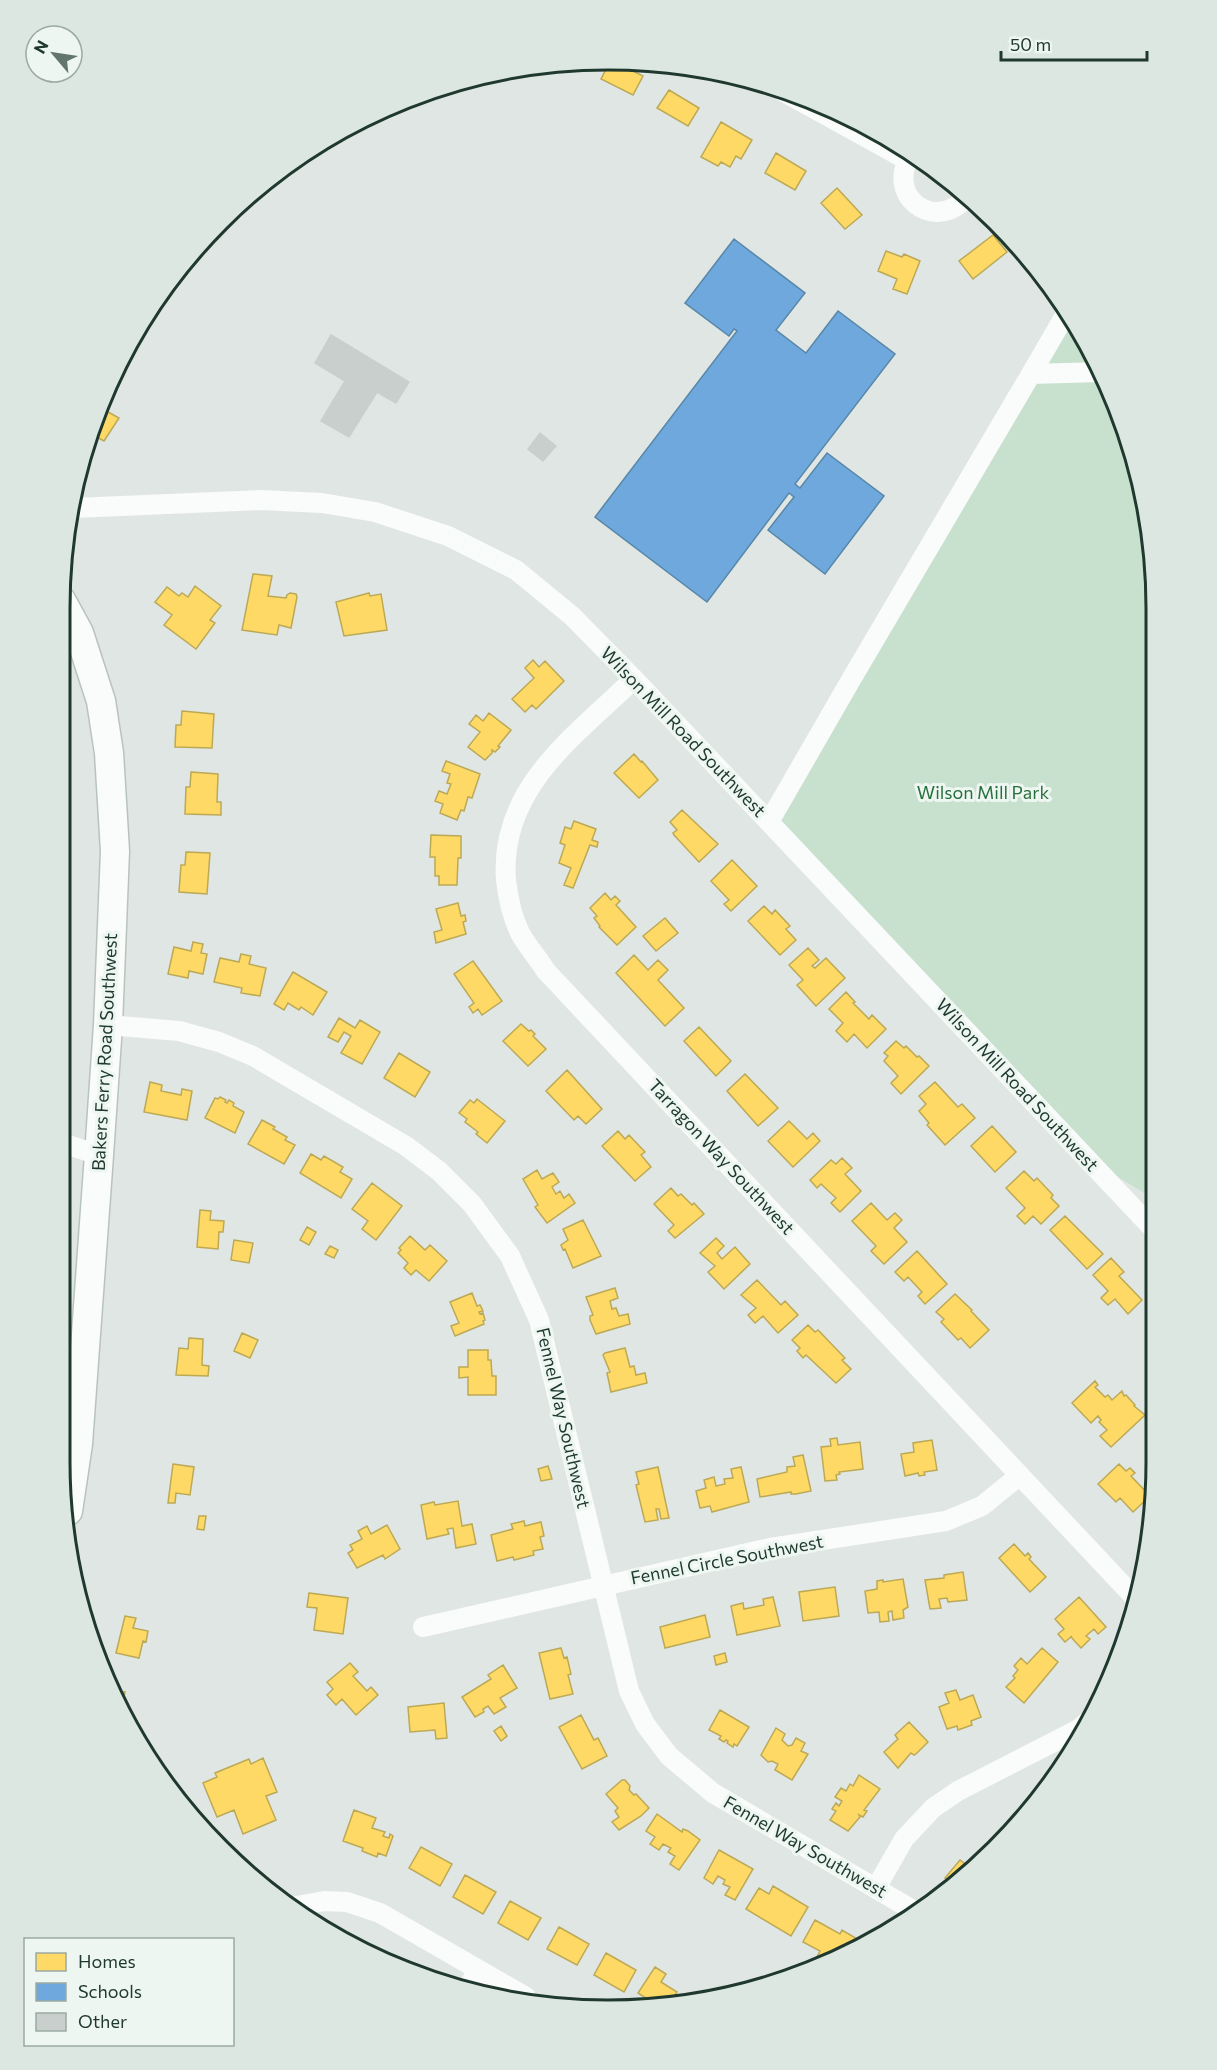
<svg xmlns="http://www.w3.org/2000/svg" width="1217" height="2070" font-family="Commissioner,sans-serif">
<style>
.green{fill:#c8e0ce}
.homes{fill:#ffd966;stroke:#bca956;stroke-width:1.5}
.schools{fill:#6fa8dc;stroke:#5787a8;stroke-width:1.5}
.building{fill:#c9cfcc;stroke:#c9cfcc;stroke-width:1.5}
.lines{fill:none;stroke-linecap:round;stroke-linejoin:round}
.secondary-casing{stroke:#b9c3be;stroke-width:31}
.street{stroke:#fafbfb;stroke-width:20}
.secondary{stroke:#fafbfb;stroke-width:28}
.labels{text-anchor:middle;stroke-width:6;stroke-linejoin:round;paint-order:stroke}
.street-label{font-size:18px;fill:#1f392f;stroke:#edf6f1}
.park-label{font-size:18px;fill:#29703e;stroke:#edf6f1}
.rim{fill:none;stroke:#1f392f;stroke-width:3}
</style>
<rect width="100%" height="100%" fill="#e0e6e3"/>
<path class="green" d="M1065 310 1083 334 1128 433 1156 572V1200L1093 1162 762 817Z"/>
<path class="homes" d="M611 60 643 76 633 95 601 79Z
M583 62 580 69 570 64Z
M669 90 699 108 688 126 657 108Z
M721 122 752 140 741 159 736 156 730 167 721 162 718 166 701 157Z
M776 153 806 171 795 190 765 173Z
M837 188 862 215 845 229 821 203Z
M216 227 218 228 205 248 200 245Z
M993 235 1007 252 973 279 959 261Z
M886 251 902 257 904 254 920 261 907 294 893 289 897 279 878 271Z
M101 408 119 418 104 441 89 433Z
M253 574 272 576 268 596 286 598 287 595 290 593 296 594 297 597 291 628 279 625 277 635 242 630Z
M195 586 221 606 210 620 215 623 196 649 164 625 172 615 155 602 167 587 179 596 182 593 188 597Z
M369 593 370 596 381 594 387 630 344 636 336 602Z
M533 660 539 667 545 661 564 681 536 709 532 705 525 712 512 699 534 678 525 668Z
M182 711 214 714 212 748 175 747 176 725H181Z
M489 713 511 730 498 746 500 747 495 752 492 750V753L485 760 468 747 480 732 469 724 476 715 483 721Z
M634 754 641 762 642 761 658 780 639 798 614 773Z
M446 761 480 774 472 798 468 797 464 811 461 810 457 820 440 813 443 804 435 801 439 791 447 794 451 784 447 783 450 774 442 771Z
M191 772 218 774 217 802H221V815L185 814 186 787H190Z
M682 810 718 844 699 862 674 835 673 833 677 830 670 822Z
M574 821 596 829 592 840 598 842 597 847 590 845 573 888 564 885 571 868 559 863 565 845 560 843 565 827 571 829Z
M431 835 461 836V858H458L457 885H439V876H435V857H430Z
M186 852 210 853 207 894 179 892 181 865H185Z
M732 860 757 886 731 911 724 904 729 900 711 881Z
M605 893 611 900 615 896 620 901 616 905 636 927 617 945 599 927 600 926 594 918 597 916 590 908Z
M458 903 461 916 465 915 466 921 463 922 466 934 436 943 434 932 442 930 436 909Z
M764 906 772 914 775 910 790 926 786 929 796 940 780 955 748 921Z
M665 918 678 933 656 951 643 936Z
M193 942 203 944 201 953 207 954 203 974 189 971 188 978 168 974 174 947 191 951Z
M808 948 819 960 812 966 815 968 826 958 845 978 816 1006 797 985 803 980 789 965Z
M241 954 251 956 249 964 266 968 260 996 241 993 242 988 214 982 220 958 239 962Z
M634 955 648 970 658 960 668 970 658 980 684 1008 665 1026 616 973Z
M473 961 502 1001 482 1015 478 1009 473 1013 469 1007 474 1003 454 974Z
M293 972 327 992 313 1015 301 1007 299 1010 288 1003 284 1010 274 1004Z
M846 992 855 1002 853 1003 869 1019 872 1015 886 1029 867 1048 854 1034 847 1042 836 1031 843 1023 829 1009Z
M339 1018 355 1028 360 1020 380 1032 362 1064 341 1053 351 1036 344 1032 338 1042 328 1037Z
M521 1024 529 1031 531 1030 535 1034 533 1036 546 1049 528 1066 503 1041Z
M699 1027 731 1061 716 1076 684 1041Z
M896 1041 904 1048 906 1046 917 1057 919 1056 929 1066 901 1094 891 1083 898 1076 884 1061 888 1056 884 1053Z
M399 1053 430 1072 415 1097 384 1078Z
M567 1070 602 1109 586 1124 578 1116 574 1120 546 1091Z
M745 1074 778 1108 758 1126 727 1091Z
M150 1082 162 1085 161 1091 181 1095 182 1089 192 1091 187 1120 144 1112Z
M935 1082 958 1107 962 1104 975 1118 945 1145 927 1125 929 1123 919 1111 926 1104 919 1096Z
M220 1097 226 1100 225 1102 227 1103 229 1100 234 1103 233 1106 244 1112 235 1133 205 1118 215 1098 218 1099Z
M477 1099 505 1121 487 1143 476 1134 478 1132 465 1122 467 1119 459 1113 470 1100 474 1103Z
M262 1120 275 1127 273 1129 287 1137 285 1140 295 1145 284 1164 248 1144Z
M789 1121 807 1139 813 1133 820 1141 793 1167 768 1141Z
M992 1126 1016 1152 995 1172 971 1146Z
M618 1131 625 1139 629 1135 645 1152 641 1155 651 1167 635 1181 602 1146Z
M311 1154 321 1160 324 1156 343 1167 340 1172 352 1179 341 1198 300 1173Z
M842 1158 852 1168 845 1174 861 1191 840 1212 831 1203 836 1198 821 1184 817 1188 810 1180 831 1160 836 1164Z
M537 1170 542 1179 553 1173 559 1182 552 1187 556 1194 560 1191 564 1198 569 1194 575 1203 547 1223 535 1207 538 1205 523 1179Z
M1024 1171 1034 1181 1037 1178 1053 1195 1051 1198 1059 1206 1041 1224 1033 1216 1025 1224 1017 1216 1025 1208 1006 1188Z
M372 1183 402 1206 376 1240 362 1229 368 1221 352 1209Z
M671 1188 678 1196 681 1194 692 1205 694 1203 704 1214 675 1238 668 1231 674 1225 654 1204Z
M871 1203 887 1220 895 1213 902 1220 894 1228 907 1242 884 1264 871 1251 876 1246 852 1221Z
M200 1210 211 1211 210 1220 224 1221 223 1232H219L218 1249 197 1247Z
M1065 1216 1103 1254 1087 1269 1050 1230Z
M583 1220 601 1256 573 1268 565 1249 563 1250 561 1245 568 1240 563 1229Z
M307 1227 316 1232 309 1245 300 1240Z
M410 1236 425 1250 430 1245 447 1261 429 1281 416 1270 411 1275 404 1268 408 1263 398 1253 401 1250 399 1248Z
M716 1238 724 1246 717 1253 722 1259 735 1247 750 1264 724 1289 708 1272 715 1266 700 1253Z
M234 1240 253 1243 249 1263 231 1260Z
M330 1246 338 1250 334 1258 325 1254Z
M917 1251 947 1284 925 1304 918 1296 922 1292 908 1277 904 1281 895 1272Z
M1111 1258 1124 1272 1119 1276 1142 1300 1128 1314 1115 1299 1108 1305 1101 1298 1108 1291 1093 1275Z
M757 1280 781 1305 785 1301 798 1315 778 1333 763 1316 755 1323 748 1315 756 1308 741 1295Z
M615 1288 618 1298 610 1301 612 1309 616 1308 619 1316 628 1314 630 1324 596 1334 590 1320V1316L593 1315 586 1297Z
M472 1293 477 1306 480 1305 483 1311 479 1312 480 1314 483 1313 485 1320 483 1321 484 1324 455 1336 451 1326 459 1323 450 1302Z
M955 1294 972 1310 971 1311 989 1330 970 1348 961 1338 958 1340 941 1322 944 1319 936 1312Z
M808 1325 815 1332 818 1330 845 1358 842 1360 851 1369 836 1383 806 1355 803 1358 797 1351 800 1348 792 1340Z
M242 1333 258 1340 250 1358 234 1351Z
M189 1338 203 1339 202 1365 209 1366 208 1376 176 1375 179 1348 188 1349Z
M625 1348 630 1367 634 1366 636 1375 645 1373 647 1383 611 1392 607 1373 610 1372 603 1355 605 1353Z
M468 1350H488V1360H491L492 1376H496V1395H468V1377L459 1378V1367H468Z
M1095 1381 1098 1385 1095 1387 1105 1397 1108 1395 1112 1400 1122 1391 1124 1396 1126 1395 1135 1405 1134 1406 1145 1415 1111 1447 1100 1436 1107 1430 1099 1422 1101 1420 1098 1416 1091 1423 1072 1403Z
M837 1438 838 1445 860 1442 863 1469 839 1472 840 1474 836 1475 837 1480 825 1481 821 1447 831 1446 830 1439Z
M932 1440 937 1470 924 1472 925 1475 919 1476 918 1473 905 1476 901 1454 914 1452 913 1443Z
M803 1455 811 1491 796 1494H791V1492L760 1497 757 1479 787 1472V1467L795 1466 793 1457Z
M173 1464 194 1467 190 1495 176 1493 175 1503H168Z
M1119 1464 1126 1471 1130 1468 1135 1473 1131 1476 1150 1496 1133 1512 1120 1498 1116 1502 1098 1484Z
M548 1466 552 1479 541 1481 538 1469Z
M658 1467 669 1518 661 1519 659 1509H656L658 1520 645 1522 636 1485 639 1484 636 1472Z
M741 1467 749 1502 712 1512 710 1506 700 1508 696 1491 706 1488 704 1480 714 1477 716 1486 725 1484 724 1479 733 1478 731 1469Z
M458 1501 462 1526 472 1524 476 1544 456 1548 453 1528 447 1529 449 1534 427 1539 421 1505 434 1502 435 1505Z
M199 1516H206L204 1530 197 1529Z
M524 1521 525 1526 541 1522 544 1536 540 1537 543 1549 533 1551 534 1555 514 1560 513 1557 497 1561 491 1535 513 1529 511 1524Z
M387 1525 400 1549 385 1559 383 1555 357 1568 348 1553 353 1550 350 1545 362 1539 358 1531 367 1526 371 1534Z
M1014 1544 1025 1556 1028 1553 1031 1557 1029 1559 1046 1577 1030 1592 999 1558Z
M963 1572 967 1600 948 1602 947 1598 939 1599 941 1608 930 1609 925 1580 944 1578V1575Z
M903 1579 908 1607 903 1610 904 1618 893 1620 892 1611 888 1612 889 1621 880 1622 879 1612 868 1613 865 1591 877 1589V1581L883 1580V1582Z
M835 1587 839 1616 803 1621 799 1592Z
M309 1593 348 1598 343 1634 314 1630 317 1608 307 1607Z
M773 1597 780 1626 737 1635 731 1606 743 1603 744 1609 764 1605 763 1599Z
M1079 1597 1106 1627 1098 1634 1094 1629 1086 1636 1090 1639 1081 1648 1071 1637 1072 1636 1065 1642 1058 1634 1064 1629 1055 1619Z
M705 1615 710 1637 665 1648 660 1627Z
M125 1616 136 1618 133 1628 148 1631 146 1642 143 1641 139 1658 116 1653Z
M561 1648 564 1658 567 1657 571 1674 568 1675 573 1694 550 1699 539 1653Z
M1042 1648 1058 1662 1024 1703 1006 1687 1015 1678 1013 1676 1018 1670 1014 1666 1021 1658 1027 1664Z
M725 1653 727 1662 716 1665 714 1656Z
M350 1663 358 1672 353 1676 367 1691 371 1687 378 1695 356 1715 342 1699 336 1705 327 1695 333 1689 327 1682Z
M503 1665 517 1688 500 1698 506 1707 494 1714 488 1706 483 1709 484 1712 475 1717 462 1697 491 1679 488 1675Z
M956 1690 960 1700 973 1695 981 1717 971 1721 972 1725 958 1730 957 1726 947 1729 939 1707 949 1703 945 1693Z
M117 1691 125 1692 123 1702Z
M444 1703 447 1738 436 1739 435 1730 410 1732 408 1707Z
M720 1710 749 1727 737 1746 734 1744 733 1747 727 1743 728 1741 726 1740 724 1742 719 1739 721 1736 709 1730Z
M581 1715 594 1740 598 1738 607 1756 582 1769 559 1727Z
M909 1722 928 1742 917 1753 914 1755 911 1753 898 1768 884 1752 898 1739 895 1735Z
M501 1726 507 1736 501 1741 494 1731Z
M776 1728 785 1734 782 1740 788 1746 792 1745 796 1738 805 1743 801 1751 808 1754 792 1780 775 1770 778 1764 772 1761 768 1762 761 1755Z
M263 1758 277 1792 266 1796 276 1820 243 1834 234 1810 217 1817 203 1783 217 1777 215 1773 249 1759 251 1764Z
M859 1775 880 1789 864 1810 867 1811 863 1817 859 1815 860 1817 848 1831 830 1820 836 1811 832 1809 836 1803 839 1806 842 1801 835 1797 841 1788 846 1791 850 1784 853 1786Z
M622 1780H625L630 1786 629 1790 634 1795 636 1794 649 1808 641 1816 619 1830 612 1822 619 1817 615 1811 618 1808 606 1794Z
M354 1810 376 1818 372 1828 385 1832 383 1836 389 1838 390 1834 393 1836 386 1856 378 1853 377 1857 362 1851 363 1848 343 1841Z
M657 1814 682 1832 683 1829 688 1831 700 1840 679 1870 670 1864 675 1856 668 1852 671 1848 663 1844 659 1850 650 1844 655 1837 646 1831Z
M421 1847 452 1864 440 1886 409 1868Z
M983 1848 986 1850 953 1885 945 1878 960 1860 968 1866Z
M719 1850 753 1869 735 1900 725 1895 730 1887 723 1884 725 1880 718 1876 713 1884 704 1878Z
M465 1875 496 1892 483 1914 453 1897Z
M773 1886 808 1907 791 1936 746 1909 759 1888 769 1894Z
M510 1901 541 1918 528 1940 498 1923Z
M815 1920 840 1934 842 1930 859 1940 855 1947 834 1959 829 1956 825 1964 816 1959 820 1951 803 1942Z
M559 1927 589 1944 577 1965 547 1949Z
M606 1953 636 1970 624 1992 594 1975Z
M655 1967 666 1974 661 1982 677 1992 670 2003 658 2006 638 1993Z"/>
<path class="schools" d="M734 239 805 293 776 330 806 353 838 311 895 354 795 484 800 488 827 453 884 496 825 574 768 530 794 497 789 493 707 602 595 517 737 331 734 329 729 336 685 303Z"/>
<path class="building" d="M331 335 409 382 396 403 377 392 349 437 321 421 345 381 315 363Z
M540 433 556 446 543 461 528 449Z"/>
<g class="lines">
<g class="secondary-casing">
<path id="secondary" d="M61 600 79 633 101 701 109 753 115 851 108 1025 99 1155 78 1444 68 1511"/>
</g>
<path class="street" d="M782 91 907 160
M913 152C882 193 933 235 967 197
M1067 312 1031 374 1101 372
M74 508 261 500 322 503 375 512 448 536 516 570 572 616 634 679 1156 1232
M634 679C575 736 499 788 506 880 508 897 512 917 520 933 527 946 538 958 546 971L1136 1599
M769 822 852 678 1031 374
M108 1025 179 1031 219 1042 253 1056 406 1146 439 1171 472 1204 510 1256 539 1320 629 1691 645 1724 669 1756 713 1793 916 1912
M60 1141 71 1146 99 1155
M423 1627 770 1548 946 1521 982 1506 1020 1475
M876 1888 904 1839 933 1808 958 1791 1079 1729 1087 1722
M292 1907 324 1901 347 1902 380 1913 526 1997
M466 1991 478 1970"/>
<use href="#secondary" class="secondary"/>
</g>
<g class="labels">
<g class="street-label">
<text transform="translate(683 732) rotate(46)" y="6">Wilson Mill Road Southwest</text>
<text transform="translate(105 1052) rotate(-87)" y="6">Bakers Ferry Road Southwest</text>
<text transform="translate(1017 1085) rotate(47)" y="6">Wilson Mill Road Southwest</text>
<text transform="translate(721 1157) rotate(47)" y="6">Tarragon Way Southwest</text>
<text transform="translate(563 1418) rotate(77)" y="6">Fennel Way Southwest</text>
<text transform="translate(727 1560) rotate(-11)" y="6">Fennel Circle Southwest</text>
<text transform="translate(805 1847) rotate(30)" y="6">Fennel Way Southwest</text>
</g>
<g class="park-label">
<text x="983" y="799">Wilson Mill Park</text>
</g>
</g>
<path d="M0 0H1217V2070H0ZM608 70H608A538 538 0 0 1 1146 608V1462A538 538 0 0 1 608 2000H608A538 538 0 0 1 70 1462V608A538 538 0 0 1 608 70Z" fill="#dde7e1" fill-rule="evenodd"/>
<path class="rim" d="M608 70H608A538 538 0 0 1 1146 608V1462A538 538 0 0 1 608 2000H608A538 538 0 0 1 70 1462V608A538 538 0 0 1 608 70Z"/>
<rect x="24" y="1938" width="210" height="108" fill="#edf6f1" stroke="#9baaa3" stroke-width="1.5"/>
<rect x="36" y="1953" width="30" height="18" fill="#ffd966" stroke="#9baaa3" stroke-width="1.5"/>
<text x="78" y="1968" font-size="18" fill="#1f392f">Homes</text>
<rect x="36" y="1983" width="30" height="18" fill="#6fa8dc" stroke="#9baaa3" stroke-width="1.5"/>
<text x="78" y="1998" font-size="18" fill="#1f392f">Schools</text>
<rect x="36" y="2013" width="30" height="18" fill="#c9cfcc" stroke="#9baaa3" stroke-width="1.5"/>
<text x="78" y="2028" font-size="18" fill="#1f392f">Other</text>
<g transform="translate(54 54) rotate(299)"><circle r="28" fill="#edf6f1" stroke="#9baaa3" stroke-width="1.5"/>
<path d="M0-4.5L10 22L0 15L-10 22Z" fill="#63766e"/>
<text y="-9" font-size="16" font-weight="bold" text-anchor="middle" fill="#1f392f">N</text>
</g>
<path d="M1001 51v9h146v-9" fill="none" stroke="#1f392f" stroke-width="3"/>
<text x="1010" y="51" font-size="18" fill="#1f392f" stroke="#edf6f1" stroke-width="4.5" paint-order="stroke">50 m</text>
</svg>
